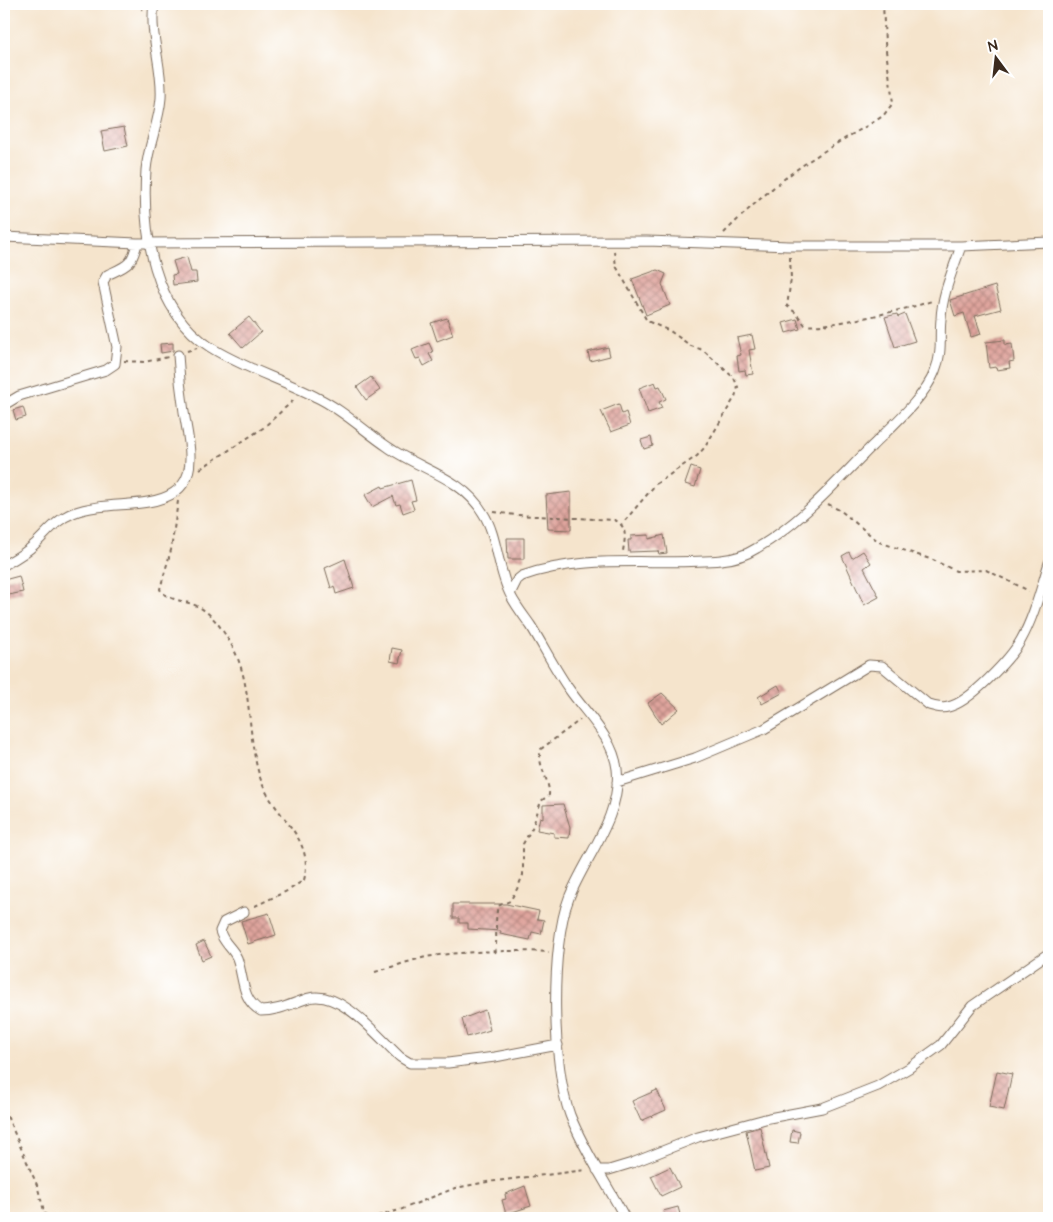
<svg xmlns="http://www.w3.org/2000/svg" width="1053" height="1222" font-family="'Architects Daughter',sans-serif">
<style>
.building{fill:url(#building-cross-hatch)}
.lines{fill:none;stroke-linecap:round;stroke-linejoin:round}
.minor-casing{stroke:#7c6b5b;stroke-width:11}
.path{stroke:#7c6b5b;stroke-width:2;stroke-dasharray:4 4;stroke-linecap:butt}
.minor{stroke:#fff;stroke-width:9}
</style>
<defs>
<pattern id="building-cross-hatch" width="8" height="8" patternUnits="userSpaceOnUse" patternTransform="scale(1.25)"><rect width="8" height="8" fill="#dfa49d"/><path d="M0 0l8 8M0 8l8-8" fill="none" stroke="#b6867f"/></pattern>
</defs>
<rect width="100%" height="100%" fill="#fff"/>
<filter id="ink" filterUnits="userSpaceOnUse"><feTurbulence type="fractalNoise" baseFrequency=".02" numOctaves="2"/><feDisplacementMap in="SourceGraphic" scale="10" xChannelSelector="R" yChannelSelector="G"/><feConvolveMatrix kernelMatrix="1 2 1 2 8 2 1 2 1" color-interpolation-filters="sRGB"/></filter>
<filter id="wash" filterUnits="userSpaceOnUse"><feTurbulence type="fractalNoise" baseFrequency=".0096" numOctaves="4" result="noise"/><feDisplacementMap in="SourceGraphic" scale="20" xChannelSelector="R" yChannelSelector="G"/><feGaussianBlur stdDeviation="1.12" result="paint"/><feColorMatrix in="noise" values="0 0 0 0 0 0 0 0 0 0 0 0 0 0 0 0 0 1.4 0 .05"/><feComposite in="paint" operator="in"/></filter>
<g filter="url(#wash)">
<rect width="100%" height="100%" fill="#f5e4cc"/>
<g id="blocks">
<path class="building" d="M124 127 128 146 105 151 101 131Z
M187 257 191 272H196L197 282 173 285 172 275 177 274 173 261Z
M657 270 666 274 662 284 670 305 646 315 632 279Z
M995 286 1001 309 975 316 981 334 971 337 964 313 955 316 950 300Z
M897 314 898 317 905 314 915 341 895 347 885 317Z
M249 317 261 332 243 348 230 333Z
M447 318 453 335 437 341 431 323Z
M797 319 800 329 786 333 783 323Z
M752 335 755 349 749 350 753 374 746 375 745 370 739 371 737 356 741 355 737 338Z
M1005 340V345L1012 344 1014 361 1009 362 1010 368 997 370 996 367 989 368 986 342Z
M173 343V351L161 353 160 344Z
M429 343 433 352 429 354 433 361 424 366 420 358 416 359 412 350Z
M608 347 610 356 590 361 588 352Z
M371 377 380 390 366 400 357 387Z
M655 382 657 387 660 386 666 399 659 402 662 408 648 413 639 388Z
M619 404 622 414 626 412 630 425 611 432 601 411Z
M23 407 26 417 16 420 13 410Z
M651 437 653 446 644 449 641 440Z
M691 467 700 470 695 487 685 484Z
M411 480 416 500 411 501 414 509 403 513 400 504 396 505 393 496 372 507 365 495 382 486 383 488Z
M571 492V530L548 529 546 495Z
M649 535V539L664 535 667 553 659 554 658 551 629 552 628 540H631V536Z
M507 538H524V559H508Z
M863 551 871 563 864 568 879 597 864 605 842 556 849 552 852 558Z
M345 559 354 588 336 594 334 586 331 588 325 568Z
M19 576 23 592 4 596V580Z
M392 648 402 650 399 663 390 661Z
M778 685 782 693 762 704 758 697Z
M662 693 679 709 661 724 648 703Z
M563 804 570 827 569 838 554 837V833L537 830 540 817 543 818V805Z
M453 904H506L539 911 537 919 544 920 541 934 532 932 530 940 500 934 501 931 468 929V923H459V918H453Z
M269 913 276 935 248 944 241 921Z
M204 941 211 956 202 960 196 945Z
M485 1010 490 1030 467 1037 462 1019Z
M997 1071 1012 1074 1004 1110 989 1107Z
M657 1090 666 1110 641 1121 632 1101Z
M760 1127 769 1168 755 1171 746 1131Z
M792 1130 800 1132 798 1143 790 1142Z
M670 1167 680 1187 661 1196 651 1176Z
M525 1186 531 1206 506 1214 502 1200 506 1199 505 1194Z
M678 1207 681 1218H666L663 1211Z"/>
</g>
</g>
<g filter="url(#ink)">
<use href="#blocks" fill-opacity="0" stroke="#7c6b5b" stroke-width="1"/>
<g class="lines">
<g class="minor-casing">
<path id="minor" d="M154 4C149 35 163 67 161 98 159 123 148 146 146 170 142 232 153 310 210 347 243 368 281 379 316 397 342 409 364 431 388 447 419 469 463 478 483 513 498 536 497 570 511 596 516 606 524 616 531 626 544 647 555 669 569 689 586 714 613 737 617 769 622 816 585 857 569 898 550 946 552 1067 570 1115 584 1151 607 1184 625 1218
M4 237 137 243 647 241 789 246H961L1049 242
M4 405 19 396 106 370 115 364 117 347 103 282 107 275C126 266 132 266 137 243
M4 565C15 559 26 553 35 544 47 533 57 519 73 513 97 504 124 506 148 502 204 493 190 451 184 412 181 393 179 374 178 355
M510 594 517 580 522 576C587 553 655 566 721 560 734 559 746 555 757 548 801 523 837 481 872 446 892 426 925 397 935 371 943 351 939 338 941 319 942 294 953 270 961 246
M617 782 695 758 764 729 869 665 882 666 929 705C936 707 942 709 948 707 969 703 1011 658 1021 640 1034 617 1041 588 1049 563
M244 912 224 922 220 931C223 943 232 947 237 958 244 977 241 1000 261 1011 279 1011 293 1003 309 998 342 990 378 1037 400 1057L410 1063H448L495 1057 558 1045
M597 1170H609L632 1163 698 1137 769 1118 822 1108 878 1086 909 1068 941 1045 972 1006 1049 953"/>
</g>
<path class="path" d="M135 4 143 10
M724 233C755 202 788 173 826 150 845 138 864 128 883 116L893 103 885 43 883 4
M614 251 616 266 647 321 670 331 691 346 703 350 734 378 738 387 735 397 705 447 697 456 656 484 622 524
M790 257 791 279 787 306 796 313 805 325C823 329 912 308 932 301
M187 351 197 348
M124 361 144 362 168 357
M200 469 263 428 296 398
M178 501 171 550 160 589C165 600 187 601 197 606 211 613 220 626 228 639 256 683 244 735 262 783 275 817 315 838 304 880L289 890 253 907
M828 504 841 511 879 542 933 560 956 571 986 570 1029 591
M494 512 516 515 615 520C628 527 625 538 623 551
M495 953C498 936 494 922 498 906L510 901 517 889 523 875V844L533 826 541 801 549 795C550 779 536 765 541 749L580 720
M375 972C392 967 409 961 426 957 460 951 515 950 549 952
M4 1109 37 1185 46 1218
M370 1218 400 1210 455 1188 487 1182 586 1170"/>
<use href="#minor" class="minor"/>
</g>
</g>
<rect width="1053" height="1222" fill="none" stroke="#fff" stroke-width="20"/>
<g transform="translate(996 58) rotate(345)" stroke="#ffffff" stroke-width="4" paint-order="stroke">
<path d="M0-4L9 19L0 12L-9 19Z" fill="#3b2a1e"/>
<text y="-8" font-size="14" font-weight="bold" text-anchor="middle" fill="#3b2a1e">N</text>
</g>
</svg>
